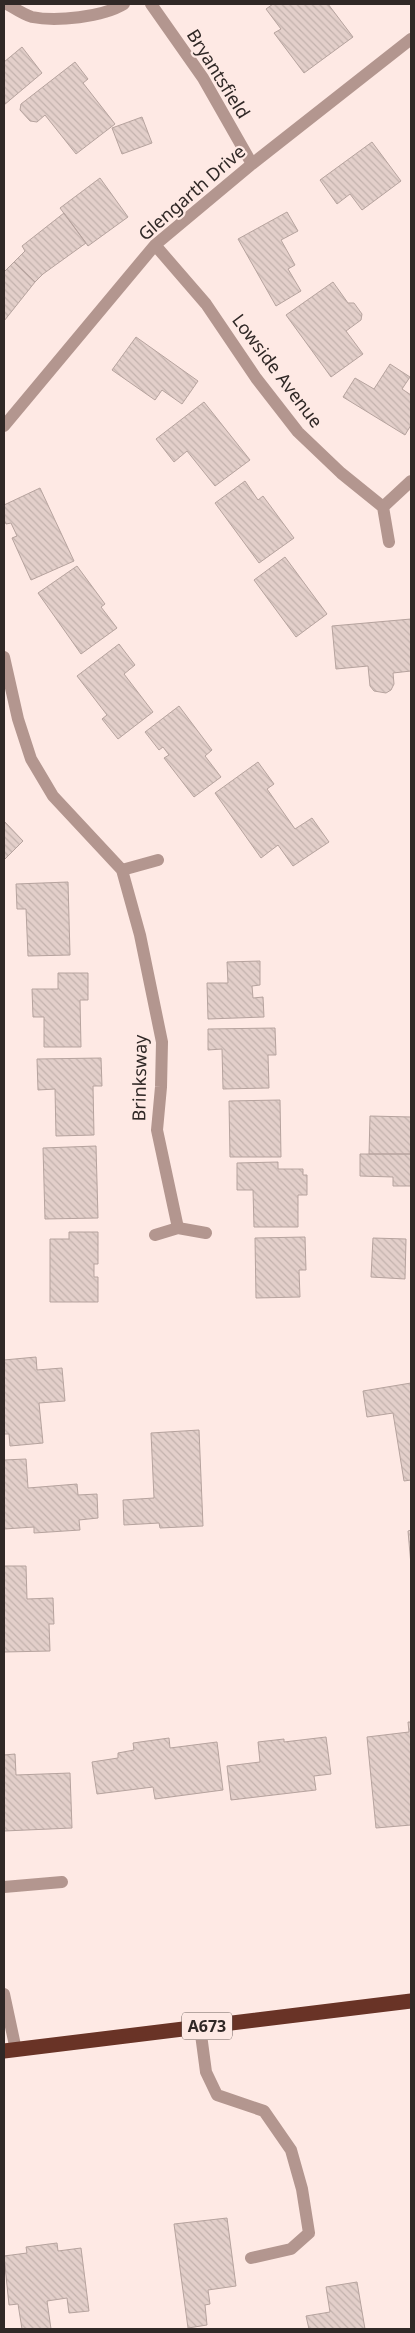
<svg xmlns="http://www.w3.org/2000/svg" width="415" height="2333" font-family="'Noto Sans',sans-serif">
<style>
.building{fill:url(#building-back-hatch);stroke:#b6a39e}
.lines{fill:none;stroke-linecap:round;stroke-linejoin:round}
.minor{stroke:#b3968f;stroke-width:12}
.highway{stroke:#693326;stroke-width:15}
.labels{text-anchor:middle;stroke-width:4.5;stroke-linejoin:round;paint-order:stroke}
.shield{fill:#fee9e4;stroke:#6e625f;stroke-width:1}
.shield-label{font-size:16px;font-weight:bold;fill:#302826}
.street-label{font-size:18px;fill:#302826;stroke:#fee9e4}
</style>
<defs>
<pattern id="building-back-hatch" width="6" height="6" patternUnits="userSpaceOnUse" patternTransform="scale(1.25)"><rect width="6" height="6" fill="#e3cfca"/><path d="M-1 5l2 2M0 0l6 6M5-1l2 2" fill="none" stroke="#c3b2ad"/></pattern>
</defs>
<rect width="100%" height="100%" fill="#fee9e4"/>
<path class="building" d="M273 4H328L353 37 304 73 274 33 281 29 266 9Z
M22 47 42 73 4 105V62Z
M75 62 88 79 83 83 115 124 76 154 45 115 37 122 30 121 20 110 21 104Z
M142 117 152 143 122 154 112 128Z
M372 142 401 181 362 210 350 194 337 204 320 180Z
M100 178 128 217 88 246 60 208Z
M287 212 298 231 281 240 295 265 288 269 301 291 276 306 238 239Z
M64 213 86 243 43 274 35 282 14 262 25 251 22 246Z
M14 262 35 282 4 321V272Z
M333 282 348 303H354L362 314 361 320 346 331 363 354 331 377 286 315Z
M136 337 198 381 182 404 162 390 155 400 112 370Z
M390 364 410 377 402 389 411 395V425L405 435 343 397 355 378 374 389Z
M204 402 250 460 215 486 187 451 174 462 156 439Z
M245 481 258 500 263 496 294 538 259 563 215 503Z
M40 488 74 561 31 580 12 538 17 536 11 523 6 524 4 520V505Z
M285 557 327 614 296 637 254 580Z
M77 566 105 604 101 607 117 628 81 654 38 593Z
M411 619V671L393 673 394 684 391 690 386 693 374 691 370 686 368 666 336 669 332 626Z
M119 644 135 665 124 674 153 712 118 739 102 719 107 715 77 676Z
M179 706 212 750 205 756 221 777 194 797 164 758 169 755 163 747 159 750 145 732Z
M258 762 274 784 267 789 295 829 312 818 329 842 293 866 278 845 261 858 215 793Z
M4 821 23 841 4 860Z
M68 882 70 955 28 956 26 909H17L16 884Z
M260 961V985L252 986 253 998 263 997 264 1017 208 1019 207 983H228L227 962Z
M58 973H88V1000H80L81 1047H44V1017H33L32 989H58Z
M275 1028 276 1055H268L269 1088 223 1089 222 1049 208 1050V1029Z
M101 1058 102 1086H93L94 1135 56 1136 55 1089 38 1090 37 1059Z
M280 1100 281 1157H230L229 1101Z
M370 1116 411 1117V1154H369Z
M96 1146 98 1218 45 1219 43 1148Z
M360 1154H411V1186H393V1177L360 1176Z
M278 1162V1169H303V1175H307V1195H298V1227H254L253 1190H237V1163Z
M69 1232H98V1264H94V1277H98V1302H50V1239H69Z
M305 1237 306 1270H299L300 1297 256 1298 255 1238Z
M373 1238 406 1239 405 1279 371 1277Z
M36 1357 37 1370 62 1368 65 1401 39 1403 43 1443 10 1446 9 1434H4V1360Z
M411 1383V1480L404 1481 393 1413 367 1417 363 1391Z
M199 1430 203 1526 160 1528 159 1523 124 1525 123 1500 154 1498 151 1433Z
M26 1459 28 1488 77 1484 78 1495 97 1494 98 1518 79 1520 80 1530 34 1533V1527L4 1529V1460Z
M411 1530V1565L408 1531Z
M4 1566H26L27 1599 53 1598 54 1624H49L50 1651 4 1652Z
M408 1722H411V1825L376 1828 367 1737 409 1732Z
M326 1737 331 1774 314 1776 316 1790 231 1800 227 1766 260 1762 258 1742 284 1739V1742Z
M169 1738 170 1748 217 1742 223 1790 155 1799 153 1787 97 1794 92 1762 118 1758V1753L134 1750 133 1743Z
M15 1754 16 1775 70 1773 72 1828 4 1831V1755Z
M227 2218 236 2286 208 2290 210 2304 205 2305 207 2325 188 2328 174 2224Z
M57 2243 58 2251 81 2248 89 2311 69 2313 67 2298 47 2301 51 2329H22L18 2304 9 2305 4 2256 27 2253 26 2247Z
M357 2282 365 2329H309L306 2316 330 2312 326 2287Z"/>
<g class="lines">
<path class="minor" d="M7 4C14 8 24 15 32 17 56 22 103 17 124 4
M151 4 203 78 252 164
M155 245 206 304 256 378 298 432 341 473 383 507 389 542
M4 426 155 245 252 164 411 39
M383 507 411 481
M4 657 18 719 31 759 53 796 122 870 140 935 162 1042 161 1087 157 1130 178 1228
M122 870 158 860
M155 1235 178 1228 206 1233
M4 1887 62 1882
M4 1994 16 2050
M200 2027 206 2072 217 2095 264 2111 291 2150 302 2189 309 2233 291 2249 251 2258"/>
<path class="highway" d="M4 2051 411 2001"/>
</g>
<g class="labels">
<rect class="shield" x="182" y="2012.5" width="50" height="27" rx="4"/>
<g class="shield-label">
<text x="207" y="2032">A673</text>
</g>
<g class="street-label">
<text transform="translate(218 74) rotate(58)" y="6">Bryantsfield</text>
<text transform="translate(192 193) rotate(-41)" y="6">Glengarth Drive</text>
<text transform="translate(277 371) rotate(53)" y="6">Lowside Avenue</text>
<text transform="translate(140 1078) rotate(-89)" y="6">Brinksway</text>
</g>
</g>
<rect width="415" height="2333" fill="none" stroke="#302826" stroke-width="10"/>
</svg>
